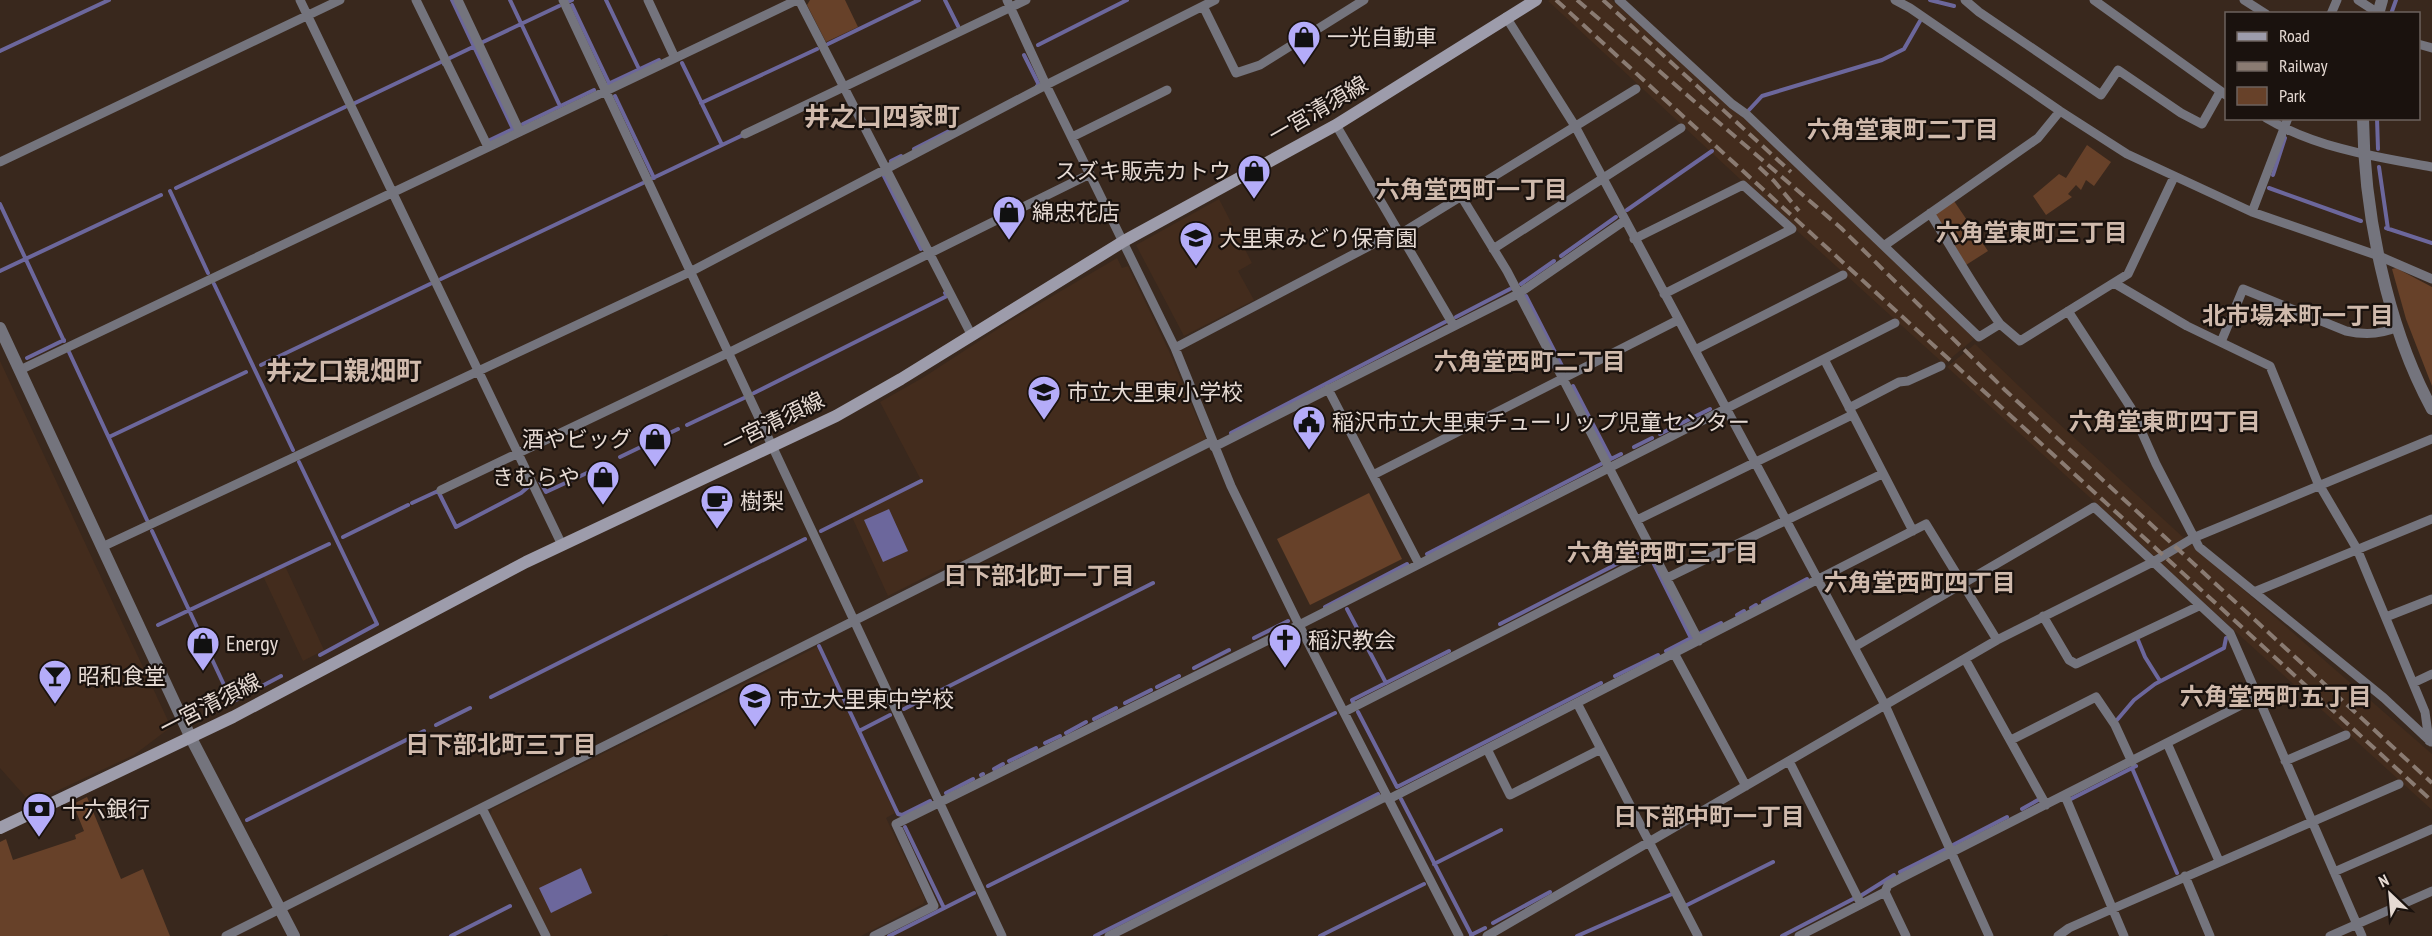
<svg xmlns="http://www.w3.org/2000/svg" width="2432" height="936" font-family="'PT Sans Narrow','Noto Sans JP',sans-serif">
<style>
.built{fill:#432c1d}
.green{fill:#674129}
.water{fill:#6c679c}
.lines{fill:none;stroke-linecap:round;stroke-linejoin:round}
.stream{stroke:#6c679c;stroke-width:4}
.minor{stroke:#74747d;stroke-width:9}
.tertiary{stroke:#74747d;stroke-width:12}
.secondary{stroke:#9d9cab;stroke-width:12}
.rail{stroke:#8a7b72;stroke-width:4;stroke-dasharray:12 6;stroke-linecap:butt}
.labels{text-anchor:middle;stroke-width:4.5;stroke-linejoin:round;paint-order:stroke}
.poi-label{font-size:22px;fill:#e6dad3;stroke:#1a120e;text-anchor:start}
.street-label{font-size:22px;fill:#e6dad3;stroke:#1a120e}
.neighbourhood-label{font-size:24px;font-weight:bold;fill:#d0baac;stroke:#1a120e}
.quarter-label{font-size:26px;font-weight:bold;fill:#d0baac;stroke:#1a120e}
</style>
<rect width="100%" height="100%" fill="#39281d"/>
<path class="built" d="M1550 0H1612L1741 114 1975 338 1944 364 1740 179 1548 1Z
M1219 199 1252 263 1238 271 1254 300 1184 336 1136 245Z
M1117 258 1122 268 1128 266 1169 351 1206 439 963 561 961 559 888 596 852 517 922 482 880 402 924 377 1010 321Z
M1975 344 2044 410 2185 539 2155 557 1947 367Z
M0 361 171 727 134 755 31 803 0 768Z
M2191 544 2432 754V810L2161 564 2160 562Z
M285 566 324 650 303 661 263 576Z
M817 647 895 813 886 818 925 899 923 904 861 936H668L667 934 662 936H550L490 816 492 809Z"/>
<path class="green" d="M810 0H845L858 27 826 42 807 5Z
M2087 145 2111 162 2094 186 2086 180 2081 190 2076 185 2068 194 2072 197 2046 215 2033 196 2059 174 2066 178Z
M1954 201 1988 251 1966 265 1935 217 1936 214Z
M2396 268 2432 287V386L2406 319 2392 269Z
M1369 493 1402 559 1310 605 1277 539Z
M87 797 121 879 143 869 170 936H0V842L6 839 13 860 76 839 75 835 84 831 73 804Z"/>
<path class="water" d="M889 509 908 551 883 562 864 520Z
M581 868 592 893 551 913 539 888Z"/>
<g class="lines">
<path class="stream" d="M452 0 513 129 490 140
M510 0 560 106
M606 0 639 69
M945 0 958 26
M1930 0 1954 6
M570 1 572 0
M572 5 609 83
M2391 14 2396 0
M483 42 559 6
M828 44 919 0
M1038 45 1127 0
M0 51 109 0
M1024 55 1039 85 1037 86
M450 58 475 46
M682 63 722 145
M608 84 659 60
M615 96 654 178
M355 103 443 61 444 64
M701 103 817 49
M1749 110 1762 96 1882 60 1904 49 1920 21
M2377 118 2378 149
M523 124 594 90
M914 149 953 129
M891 161 901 156
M2379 167 2388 229
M2273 175 2285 138
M884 176 921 249
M653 178 743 135
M176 188 345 107
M2269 188 2361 221
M170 191 208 273
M0 204 64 341
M1627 210 1712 151
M2386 228 2432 243
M1561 256 1616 217
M0 271 161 195
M441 279 643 183
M214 284 293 450
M1521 284 1554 261
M1526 296 1562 366
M1456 317 1510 289
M69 352 147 520
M27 358 64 340
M261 365 430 284
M1573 386 1611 459
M754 393 947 296 945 293
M687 425 744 398
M1231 433 1445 322
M1660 434 1710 409
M109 437 246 372
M1634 447 1652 438
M620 457 678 429
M1611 459 1621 454
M299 462 377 624 320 655
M540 481 546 492 602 466
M412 503 438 491 456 527 521 493 528 487
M152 531 232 702 281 676
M821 531 921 481
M343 537 408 505
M1427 554 1603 463
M1654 564 1691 638 1666 651
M1763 602 1807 579
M1325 607 1407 564
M1751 608 1756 605
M1347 609 1386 683
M1737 615 1744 611
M1500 624 1642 551
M158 625 329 544
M1699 634 1721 623
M1254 638 1288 621
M2138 640 2145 657 2160 681
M819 646 898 814 902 815 930 801
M1194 668 1229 650
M1615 676 1658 655
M1157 687 1179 676
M491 697 805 539
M1125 703 1151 690
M1354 704 1352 700 1449 651
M904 709 1153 583
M1358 712 1397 787 1601 683
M1094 719 1116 708
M2117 720 2134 700 2155 684 2224 648 2226 638
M436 725 470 708
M859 731 890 715
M1066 733 1086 722
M1045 743 1060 736
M1009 761 1036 748
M2132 768 2177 873
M994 769 1003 764
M981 775 983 774
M946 793 973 779
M1401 799 1472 936
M2071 799 2136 766
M2022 809 2038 800
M247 820 424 731
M905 827 944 908
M1953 845 2007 817
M1434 864 1501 830
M1900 872 1946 849
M988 886 1335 713
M1862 895 1894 875
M1687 905 1773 862
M1493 923 1550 892
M1471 935 1485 928
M451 936 510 906
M889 936 974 893
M1095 936 1378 794
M1320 936 1424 884
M1577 936 1672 894
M1782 936 1853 899"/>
<path class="minor" d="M300 0 562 545
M416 0 488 147
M458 0 520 132
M563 0 1002 936
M648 0 675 58
M799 0 971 334
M1007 0 1046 85 1175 348 1231 486 1299 625 1459 936
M1619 0 1732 104 1746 114 1979 337 2000 324 2020 341 2128 274 2174 177
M1895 0 1910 8 2060 111 2127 154 2252 212 2379 256 2432 279
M1965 0 1979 12 2101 95 2118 70 2181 113 2202 124 2220 92
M2094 0 2226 95
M2244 0 2266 14
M2358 0 2378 13
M1203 6 1236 73 1260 65 1364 0
M2331 14 2337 0
M1506 17 1575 126 1885 705 1989 936
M2418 44 2432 48
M2266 118C2316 148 2376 157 2432 167
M1336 125 1454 326
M745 134 1026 0
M1072 137 1167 90
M0 162 340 0
M1461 196 1507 271 1699 641
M2252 212 2288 118
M1930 213C1953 250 1974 288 2000 324
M1400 234 1636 89
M1634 239 1743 185 1792 229 1664 294
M1885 245 2038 138 2060 111
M1493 249 1681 128
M2114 283 2187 326 2270 366 2317 481 2357 549 2425 712 2429 741
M2068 311 2131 408 2156 464 2199 547 2384 698 2431 742
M2221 342 2243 289 2346 331C2364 335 2380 335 2398 327
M1175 348 1398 231
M1695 350 1843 275
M1824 359 1913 531
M20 370 797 0
M1328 389 1419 564
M1849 408 1899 382 1908 381 1941 366
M1214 447 1518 294 1624 221
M1373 475 1678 320
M441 490 728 353 1090 174
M1637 520 1852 415
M102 547 690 272 1046 85 1215 0
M1667 578 1882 474
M2254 592 2432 519
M2043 616 2069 660 2076 664 2199 606
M2386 617 2432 599
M1854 647 2094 507 2230 633 2362 936
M1674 653 1746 786
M1965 659 2046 805
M2413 683 2432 674
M1577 703 1698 936
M1344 712 1654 554
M2011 740 2096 697 2115 725 2132 762
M2167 743 2219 861
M1487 749 1510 795 1601 749
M1789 761 1861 904
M2285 761 2346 735
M2065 796 2124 936
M1389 799 1926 524 1997 640
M482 808 546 936
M2334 872 2432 829
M2185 876 2210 936
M1885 892 1906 936
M226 936 1212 441
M874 936 934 906 896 824 1299 625 1895 323
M1109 936 1387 796
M1487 936 1997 640 2153 562 2193 538 2432 439
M1799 936 1885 892 1888 885 1899 879 2257 697
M2058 936 2069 928 2112 909 2399 784
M2330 936 2432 891"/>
<path class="tertiary" d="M2378 14 2382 0
M2363 118C2364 212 2387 327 2432 409
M0 328 191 738 294 936"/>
<path class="secondary" d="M0 828 233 717 526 562 836 416 901 379 1124 241 1336 125 1536 0"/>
<path class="rail" d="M1556 0 2432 801
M1577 0 1841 228 2005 390 2432 783
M1603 0 1791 172
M1759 167 1774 181 1799 211"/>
</g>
<defs>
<g id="shop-pin" transform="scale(1.725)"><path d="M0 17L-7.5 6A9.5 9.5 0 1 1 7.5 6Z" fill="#b4acf9" stroke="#1a120e"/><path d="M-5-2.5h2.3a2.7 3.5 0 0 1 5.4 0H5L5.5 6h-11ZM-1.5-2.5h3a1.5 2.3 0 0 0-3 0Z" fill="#111"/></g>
<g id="school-pin" transform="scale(1.725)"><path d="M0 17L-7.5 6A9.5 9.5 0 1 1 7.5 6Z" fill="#b4acf9" stroke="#1a120e"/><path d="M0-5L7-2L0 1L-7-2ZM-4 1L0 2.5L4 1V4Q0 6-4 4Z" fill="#111"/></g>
<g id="civic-pin" transform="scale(1.725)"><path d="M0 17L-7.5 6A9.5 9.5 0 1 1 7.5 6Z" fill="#b4acf9" stroke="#1a120e"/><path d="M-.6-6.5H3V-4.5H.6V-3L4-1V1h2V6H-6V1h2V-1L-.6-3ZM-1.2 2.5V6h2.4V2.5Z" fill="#111"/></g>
<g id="cafe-pin" transform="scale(1.725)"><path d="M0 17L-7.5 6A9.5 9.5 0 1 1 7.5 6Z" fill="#b4acf9" stroke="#1a120e"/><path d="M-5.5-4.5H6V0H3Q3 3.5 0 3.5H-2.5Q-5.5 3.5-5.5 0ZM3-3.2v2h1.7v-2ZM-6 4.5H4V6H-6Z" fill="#111"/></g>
<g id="church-pin" transform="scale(1.725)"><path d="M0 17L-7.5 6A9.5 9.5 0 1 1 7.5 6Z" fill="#b4acf9" stroke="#1a120e"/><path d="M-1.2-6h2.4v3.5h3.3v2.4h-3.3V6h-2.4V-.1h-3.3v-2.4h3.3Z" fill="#111"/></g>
<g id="bar-pin" transform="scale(1.725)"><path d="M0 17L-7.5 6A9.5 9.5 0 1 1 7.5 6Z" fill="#b4acf9" stroke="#1a120e"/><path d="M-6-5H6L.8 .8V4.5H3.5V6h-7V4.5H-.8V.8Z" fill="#111"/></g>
<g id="bank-pin" transform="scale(1.725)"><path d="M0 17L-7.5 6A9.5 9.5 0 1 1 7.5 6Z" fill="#b4acf9" stroke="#1a120e"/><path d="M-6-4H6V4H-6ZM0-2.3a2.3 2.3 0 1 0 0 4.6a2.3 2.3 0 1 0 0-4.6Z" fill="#111"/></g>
</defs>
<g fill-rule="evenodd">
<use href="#shop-pin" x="1304" y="37"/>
<use href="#shop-pin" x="1254" y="171"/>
<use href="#shop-pin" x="1009" y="212"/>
<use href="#school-pin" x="1196" y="238"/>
<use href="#school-pin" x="1044" y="392"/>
<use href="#civic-pin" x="1309" y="422"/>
<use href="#shop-pin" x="655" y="439"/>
<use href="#shop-pin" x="603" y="477"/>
<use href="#cafe-pin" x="717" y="501"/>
<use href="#church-pin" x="1285" y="640"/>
<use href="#shop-pin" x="203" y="643"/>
<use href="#bar-pin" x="55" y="676"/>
<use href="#school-pin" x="755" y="699"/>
<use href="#bank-pin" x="39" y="809"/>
</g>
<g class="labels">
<g class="poi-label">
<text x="1327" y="45">一光自動車</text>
<text x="1231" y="179" text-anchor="end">スズキ販売カトウ</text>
<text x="1032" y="220">綿忠花店</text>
<text x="1219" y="246">大里東みどり保育園</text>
<text x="1067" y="400">市立大里東小学校</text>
<text x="1332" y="430">稲沢市立大里東チューリップ児童センター</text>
<text x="632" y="447" text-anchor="end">酒やビッグ</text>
<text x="580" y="485" text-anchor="end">きむらや</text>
<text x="740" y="509">樹梨</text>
<text x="1308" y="648">稲沢教会</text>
<text x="226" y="651">Energy</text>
<text x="78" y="684">昭和食堂</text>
<text x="778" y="707">市立大里東中学校</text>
<text x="62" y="817">十六銀行</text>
</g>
<g class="street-label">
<text transform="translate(1318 109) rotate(-30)" y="8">一宮清須線</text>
<text transform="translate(773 422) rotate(-26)" y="8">一宮清須線</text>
<text transform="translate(210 704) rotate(-27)" y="8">一宮清須線</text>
</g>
<g class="neighbourhood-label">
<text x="1903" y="138">六角堂東町二丁目</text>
<text x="1472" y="198">六角堂西町一丁目</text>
<text x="2032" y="241">六角堂東町三丁目</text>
<text x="2298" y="324">北市場本町一丁目</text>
<text x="1530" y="370">六角堂西町二丁目</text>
<text x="2165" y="430">六角堂東町四丁目</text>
<text x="1663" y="561">六角堂西町三丁目</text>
<text x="1039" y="584">日下部北町一丁目</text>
<text x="1920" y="591">六角堂西町四丁目</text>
<text x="2276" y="705">六角堂西町五丁目</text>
<text x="501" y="753">日下部北町三丁目</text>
<text x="1709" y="825">日下部中町一丁目</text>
</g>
<g class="quarter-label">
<text x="882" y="126">井之口四家町</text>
<text x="344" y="380">井之口親畑町</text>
</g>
</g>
<rect x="2225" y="12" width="195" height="108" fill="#1a120e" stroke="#6c625d" stroke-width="1.5"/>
<rect x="2237" y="32" width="30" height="9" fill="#9d9cab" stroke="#6c625d" stroke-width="1.5"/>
<text x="2279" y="42" font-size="18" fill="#e6dad3">Road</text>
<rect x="2237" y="62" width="30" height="9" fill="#8a7b72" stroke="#6c625d" stroke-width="1.5"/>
<text x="2279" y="72" font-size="18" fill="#e6dad3">Railway</text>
<rect x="2237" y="87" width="30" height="18" fill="#674129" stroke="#6c625d" stroke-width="1.5"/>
<text x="2279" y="102" font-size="18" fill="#e6dad3">Park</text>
<g transform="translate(2390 894) rotate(334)" stroke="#1a120e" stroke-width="4.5" paint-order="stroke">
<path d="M0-4.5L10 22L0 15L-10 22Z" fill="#e6dad3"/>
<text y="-9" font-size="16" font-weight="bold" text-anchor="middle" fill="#e6dad3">N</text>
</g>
</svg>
